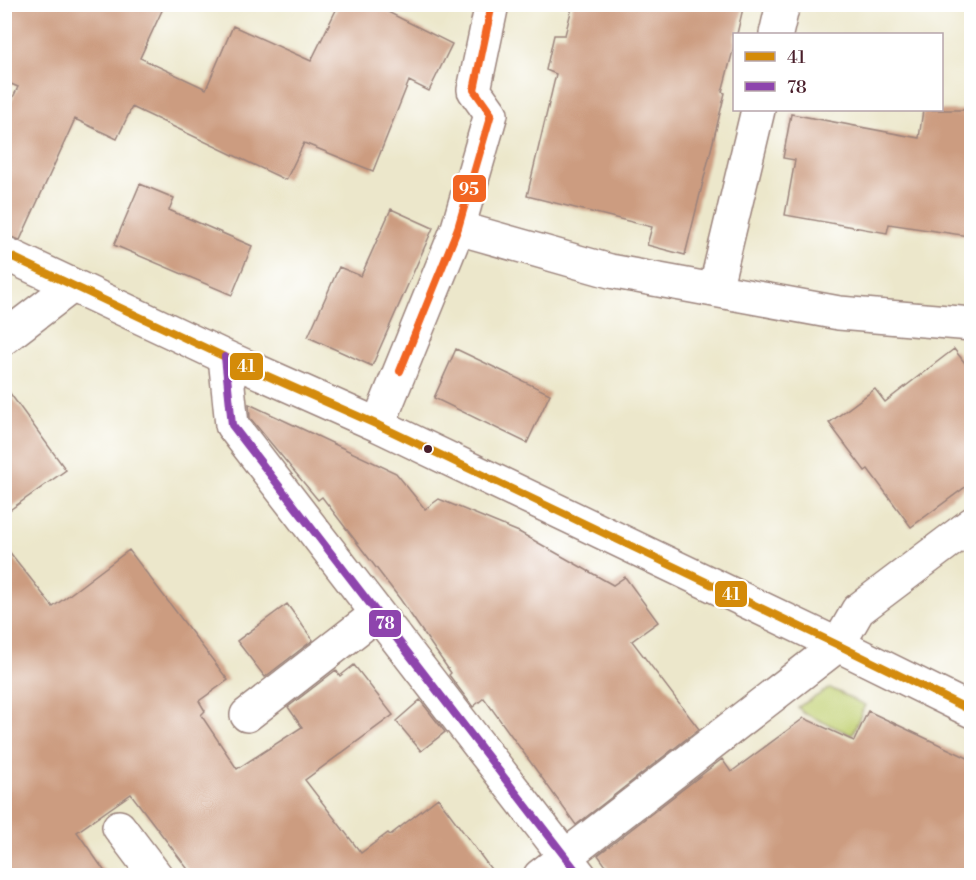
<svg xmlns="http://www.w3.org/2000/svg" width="976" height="880" font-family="'Libre Bodoni',serif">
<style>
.green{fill:#c1d072;stroke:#86784e;stroke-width:1.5}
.building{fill:#cc9c80}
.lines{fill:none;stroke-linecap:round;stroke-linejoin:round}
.minor-casing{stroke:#9b837b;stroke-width:36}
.minor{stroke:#fff;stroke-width:33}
.bus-1-casing{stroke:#fff;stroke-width:12}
.bus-2-casing{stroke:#fff;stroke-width:12}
.bus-3-casing{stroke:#fff;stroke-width:12}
.bus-1{stroke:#d48b09;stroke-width:8}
.bus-2{stroke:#8e44ad;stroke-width:8}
.bus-3{stroke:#f26522;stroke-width:8}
.bus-dot{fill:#4a1f2b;stroke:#fff;stroke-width:2}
.line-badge{stroke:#fff;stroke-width:2}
.badge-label{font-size:16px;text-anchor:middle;font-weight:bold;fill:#fff}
</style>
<rect width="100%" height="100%" fill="#fff"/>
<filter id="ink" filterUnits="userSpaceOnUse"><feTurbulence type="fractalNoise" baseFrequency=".0167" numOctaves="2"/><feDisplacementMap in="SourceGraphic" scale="12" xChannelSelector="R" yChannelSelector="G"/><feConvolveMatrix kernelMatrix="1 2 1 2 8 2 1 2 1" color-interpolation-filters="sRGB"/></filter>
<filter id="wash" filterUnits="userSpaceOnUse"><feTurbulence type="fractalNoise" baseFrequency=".008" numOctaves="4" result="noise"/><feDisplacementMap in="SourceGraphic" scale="24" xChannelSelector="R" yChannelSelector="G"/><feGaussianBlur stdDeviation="1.35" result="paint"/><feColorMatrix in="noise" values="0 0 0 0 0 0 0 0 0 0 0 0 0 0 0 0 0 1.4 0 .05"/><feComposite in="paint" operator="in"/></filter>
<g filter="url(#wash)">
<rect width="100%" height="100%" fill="#ece7cb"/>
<path class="green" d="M830 688 865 705 852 735 803 713 798 707Z"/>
<g id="blocks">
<path class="building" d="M4 4H165L140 58 206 89 233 26 311 61 339 4H372L452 44 429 91 409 81 373 171 304 143 286 180 132 107 117 139 75 119 20 240 4 235V116L18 87 4 81Z
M573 4H744L737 34H735V43L722 92 725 93 685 255 647 245 652 227 527 196 556 74 546 70 554 35H565Z
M923 110H972V211L968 236 889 224 887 233 785 215 795 160 783 158 791 114 919 138Z
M140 184 174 198 169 210 252 246 232 295 114 245Z
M391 209 433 228 372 366 308 337 339 267 361 276Z
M456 349 550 394 527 443 434 398Z
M954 349 972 372V482L911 527 868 469 865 471 829 423 875 389 885 402Z
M4 385 66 470 4 514Z
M249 404 396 473 425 509 439 499 519 532 613 585 625 577 658 622 632 641 699 729 576 825 484 698 473 707 449 675 451 673 400 599 322 497 318 500 250 418Z
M4 545 53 607 129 550 228 680 199 701 205 711 201 715 237 769 302 727 288 707 336 670 340 676 354 665 393 715 305 780 361 853 388 833 390 835 438 798 496 876H193L131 794 77 832 108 876H4Z
M287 604 313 640 265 677 237 641Z
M420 700 445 732 421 751 396 721Z
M868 711 972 760V876H613L598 855 722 759 731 772 804 718 854 741Z"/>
</g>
</g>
<g filter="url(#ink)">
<use href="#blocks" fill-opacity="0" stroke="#9b837b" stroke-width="1.5"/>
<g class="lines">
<g class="minor-casing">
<path id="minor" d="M776 34 783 4
M458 228 610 271 839 313 972 324
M4 253 225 357 378 425 838 645 972 711
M715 290 758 110
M4 338 72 286
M225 357 232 425 580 876
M378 425 458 228 491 114 474 90 492 4
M247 715 377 614
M119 827 156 876
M540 876 838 645 858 610 972 524"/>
</g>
<use href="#minor" class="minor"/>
<g class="bus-1-casing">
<path id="bus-1" d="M4 253 225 357 378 425 838 645 972 711"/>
</g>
<g class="bus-2-casing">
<path id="bus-2" d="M225 357 232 425 580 876"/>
</g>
<g class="bus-3-casing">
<path id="bus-3" d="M400 371 458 228 491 114 474 90 492 4"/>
</g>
<use href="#bus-1" class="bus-1"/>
<use href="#bus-2" class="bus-2"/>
<use href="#bus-3" class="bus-3"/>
</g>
</g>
<circle class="bus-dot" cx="428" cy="449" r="5"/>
<g class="line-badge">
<rect x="452" y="174" width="35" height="29" rx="6" fill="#f26522"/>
<rect x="229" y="352" width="35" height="29" rx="6" fill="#d48b09"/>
<rect x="714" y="580" width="34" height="28" rx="6" fill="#d48b09"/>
<rect x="368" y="609" width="34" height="29" rx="6" fill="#8e44ad"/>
</g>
<g class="badge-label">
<text x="469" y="195">95</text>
<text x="246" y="372">41</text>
<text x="731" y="600">41</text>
<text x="385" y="629">78</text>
</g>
<rect width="976" height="880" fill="none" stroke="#fff" stroke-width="24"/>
<rect x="733" y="33" width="210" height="78" fill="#ffffff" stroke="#b7a5aa" stroke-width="1.5"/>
<rect x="745" y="52" width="30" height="9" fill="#d48b09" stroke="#b7a5aa" stroke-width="1.5"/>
<text x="787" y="63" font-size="18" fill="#4a1f2b">41</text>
<rect x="745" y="82" width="30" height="9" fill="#8e44ad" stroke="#b7a5aa" stroke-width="1.5"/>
<text x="787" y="93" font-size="18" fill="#4a1f2b">78</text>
</svg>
